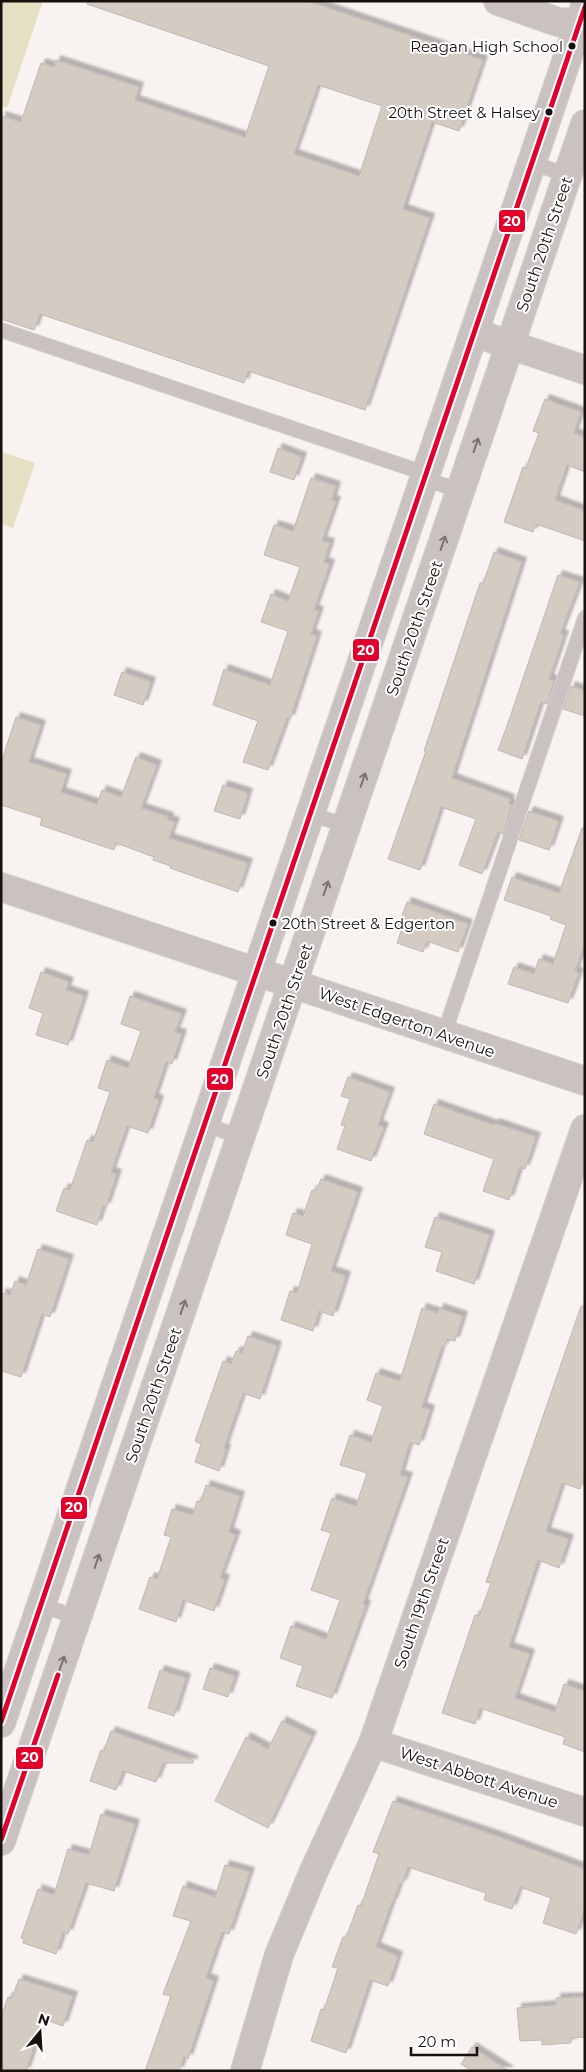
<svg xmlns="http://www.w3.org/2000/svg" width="586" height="2072" font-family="Montserrat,sans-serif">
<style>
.green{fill:#e5dfc3}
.building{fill:#d4cbc2;stroke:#bdb8b5;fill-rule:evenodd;filter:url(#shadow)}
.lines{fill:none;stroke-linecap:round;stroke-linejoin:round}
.service-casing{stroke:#d3cfcd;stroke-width:16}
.minor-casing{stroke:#d3cfcd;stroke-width:30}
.tertiary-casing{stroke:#d3cfcd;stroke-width:30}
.service{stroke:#cac2c1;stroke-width:14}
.minor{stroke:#cac2c1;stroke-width:28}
.tertiary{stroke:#cac2c1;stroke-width:28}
.bus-1-casing{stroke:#fff;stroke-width:9}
.bus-1{stroke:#e4002b;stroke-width:5}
.oneway{stroke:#797270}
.bus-dot{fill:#17100d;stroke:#fff;stroke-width:2}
.labels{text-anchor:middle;stroke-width:4;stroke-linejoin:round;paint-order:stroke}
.bus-label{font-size:15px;fill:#17100d;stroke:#fff;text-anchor:end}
.street-label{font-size:16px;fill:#17100d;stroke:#fff}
.line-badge{stroke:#fff;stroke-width:2}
.badge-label{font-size:14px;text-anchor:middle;font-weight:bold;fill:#fff}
</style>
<defs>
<filter id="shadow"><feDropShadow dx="4.5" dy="-4.5" stdDeviation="1" flood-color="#0004"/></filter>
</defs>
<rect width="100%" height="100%" fill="#f8f2f0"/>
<path class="green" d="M1 1H43L7 108 1 106Z
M2 452 35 463 13 528 1 524Z"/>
<path class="building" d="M88 1H308L483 60 459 131 432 122 403 209 430 218 365 410 248 371 244 383 40 314 34 330 1 319V116L21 122 41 63 54 67 56 60 139 87 135 100 245 137 269 66 87 4ZM318 85 382 106 359 176 294 154Z
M545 399 581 412 574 433 585 437V472L567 465 555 500 585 511V541L536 524 533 532 504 522 523 467 526 468 539 433 533 431Z
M278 448 302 457 294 480 270 472Z
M311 478 336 486 332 500 336 501 322 541 330 543 324 562 330 564 314 610 319 611 311 634 317 636 290 719 287 718 268 770 243 762 258 721 213 705 224 669 270 685 288 631 261 622 271 594 288 601 300 567 264 555 274 525 293 531Z
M494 552 522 562 452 778 510 799 509 804 512 805 503 834 498 832 482 874 459 865 476 819 441 807 420 870 388 859 426 751H424L480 583 483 584Z
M558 575 580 582 560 634 564 635 549 679 554 681 547 704 541 702 522 759 498 750 507 726Z
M122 672 151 682 143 705 114 695Z
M571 686 585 691V716L563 709Z
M16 717 41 725 29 762 67 774 61 792 97 804 102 790 121 797 136 757 157 765 141 808 169 817 168 820 175 822 169 838 248 863 238 892 170 868 171 866 153 860 154 857 116 843 114 850 40 825 42 818 1 805V763Z
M223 785 248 793 240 819 214 811Z
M529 811 559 821 549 850 519 840Z
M582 828H585V943L575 971 579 973 568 1003 508 984 514 967 534 974 539 959 553 964 566 925 550 919 551 916 504 900 512 877 559 893Z
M407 902 468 924 458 952 427 941 423 952 397 943 402 928 398 927Z
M41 972 69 982 66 990 84 996 68 1045 36 1035 43 1013 29 1008Z
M130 996 182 1014 175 1032 182 1034 172 1064 166 1062 154 1098 159 1100 148 1133 127 1126 111 1172 117 1174 106 1207 103 1206 97 1225 56 1211 64 1188 70 1190 87 1140 93 1142 110 1092 98 1088 107 1060 128 1068 141 1031 121 1024Z
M348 1077 390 1092 378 1125 384 1127 371 1161 337 1149 345 1126 341 1125 350 1099 341 1096Z
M434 1104 494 1125 495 1123 536 1137 525 1169 520 1167 509 1200 483 1191 494 1159 424 1134Z
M321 1179 358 1192 331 1271 346 1276 333 1316 319 1311 313 1331 281 1320 290 1291 297 1293 312 1244 286 1235 293 1213 303 1216 312 1190 316 1191Z
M435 1217 490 1235 474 1284 436 1271 442 1252 425 1247Z
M38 1249 69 1259 50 1317 42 1314 21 1377 1 1371V1293L10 1295 15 1281 26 1285Z
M581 1306 585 1307V1475L580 1489 562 1483 546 1532 569 1539 559 1568 538 1560 509 1647 530 1654 515 1698 555 1712 564 1684 585 1691V1752L563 1744 565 1737 480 1708 475 1724 442 1713 475 1615 479 1616 491 1583 486 1582 497 1550Z
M422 1308 438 1313 439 1308 463 1316 455 1341 447 1339 444 1347 442 1346 422 1407 430 1410 419 1445 410 1442 400 1475 408 1477 363 1604 366 1605 332 1698 296 1686 303 1666 280 1658 291 1626 326 1639 340 1600 311 1590 331 1533 321 1530 332 1498 356 1506 367 1473 340 1465 350 1435 371 1442 383 1406 367 1400 376 1373 400 1381Z
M248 1336 277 1346 260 1399 243 1393 224 1448 226 1449 219 1471 195 1462 201 1444 195 1441 223 1361 231 1364 236 1351 242 1353Z
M206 1485 240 1496 229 1532 236 1535 220 1578 225 1579 214 1611 183 1600 176 1622 139 1609 150 1577 157 1579 171 1537 164 1535 172 1509 193 1515 197 1501 201 1502Z
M210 1668 235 1676 228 1697 203 1689Z
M160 1670 186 1678 174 1716 148 1708Z
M282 1721 312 1736 268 1828 215 1801 246 1737 268 1749Z
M111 1731 193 1760V1763H163L156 1782 123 1771 116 1790 90 1781 101 1750 104 1751Z
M393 1801 494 1835 585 1869V1908L576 1934 543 1923 551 1898 520 1887 512 1909 484 1900 486 1893 408 1867 402 1884 400 1883 393 1902H392L376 1947 398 1956 388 1986 370 1980 346 2053 311 2041 321 2009 324 2010 338 1968 332 1967 343 1937 346 1938 358 1905 361 1906 379 1854 373 1852Z
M101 1814 135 1824 114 1891 86 1883 68 1934 63 1932 56 1954 23 1943 24 1939 21 1938 38 1889 54 1895 68 1849 89 1855Z
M225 1865 250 1872 229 1934 222 1932 206 1978 214 1981 188 2059 184 2057 179 2071H145L171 1996 163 1994 191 1921 173 1916 183 1886 215 1897Z
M19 1979 73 1996 63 2026 43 2019 26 2071H1V2017L8 1997 12 1998Z
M585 1997V2037L571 2038V2043L542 2045V2040L520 2041 517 2008 556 2005V1998Z
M472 2047 509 2071H472L461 2064Z"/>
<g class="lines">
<g class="service-casing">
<path id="service" d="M532 163 567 175
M1 330 427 474
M425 479 461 491
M311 814 347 826
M444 1034 585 618
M206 1125 241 1137
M42 1605 78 1618"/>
</g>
<g class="minor-casing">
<path id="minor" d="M498 1 558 22 585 23
M475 333 585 370
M373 1743 585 1812
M245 2071 279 1955 313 1873 373 1743 585 1129"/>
</g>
<g class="tertiary-casing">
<path id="tertiary" d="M1 887 585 1081
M1 1723 585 6
M1 1841 585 124"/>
</g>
<use href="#service" class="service"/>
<use href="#minor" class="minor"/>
<use href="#tertiary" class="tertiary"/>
<g class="bus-1-casing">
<path id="bus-1" d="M1 1722 585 7
M1 1840 58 1675"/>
</g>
<use href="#bus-1" class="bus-1"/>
</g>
<defs><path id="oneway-shaft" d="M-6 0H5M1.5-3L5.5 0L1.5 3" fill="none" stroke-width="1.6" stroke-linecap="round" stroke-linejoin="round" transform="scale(1.25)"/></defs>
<g class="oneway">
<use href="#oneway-shaft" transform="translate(476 445) rotate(-71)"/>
<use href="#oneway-shaft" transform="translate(443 543) rotate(-71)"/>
<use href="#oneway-shaft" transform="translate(363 780) rotate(-71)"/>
<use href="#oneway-shaft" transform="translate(326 888) rotate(-71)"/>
<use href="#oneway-shaft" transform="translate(183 1307) rotate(-71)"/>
<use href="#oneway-shaft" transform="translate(97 1561) rotate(-71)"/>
<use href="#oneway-shaft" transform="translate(62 1663) rotate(-71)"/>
</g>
<g class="bus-dot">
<circle cx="572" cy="46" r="4.5"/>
<circle cx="549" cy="112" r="4.5"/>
<circle cx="273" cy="923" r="4.5"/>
</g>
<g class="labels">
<g class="bus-label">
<text x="563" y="52">Reagan High School</text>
<text x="540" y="118">20th Street &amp; Halsey</text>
<text x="282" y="929" text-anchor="start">20th Street &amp; Edgerton</text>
</g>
<g class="street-label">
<text transform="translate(544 244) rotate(-71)" y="6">South 20th Street</text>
<text transform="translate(414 628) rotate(-71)" y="6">South 20th Street</text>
<text transform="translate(284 1011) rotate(-71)" y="6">South 20th Street</text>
<text transform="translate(407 1022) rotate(19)" y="6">West Edgerton Avenue</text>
<text transform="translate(153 1395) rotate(-71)" y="6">South 20th Street</text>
<text transform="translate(421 1603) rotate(-71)" y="6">South 19th Street</text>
<text transform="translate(479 1777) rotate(18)" y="6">West Abbott Avenue</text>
</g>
</g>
<g class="line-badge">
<rect x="498" y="209" width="28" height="24" rx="5" fill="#e4002b"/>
<rect x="352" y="638" width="28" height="24" rx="5" fill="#e4002b"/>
<rect x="206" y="1067" width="28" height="24" rx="5" fill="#e4002b"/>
<rect x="60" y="1496" width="28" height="24" rx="5" fill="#e4002b"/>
<rect x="15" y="1746" width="29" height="24" rx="5" fill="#e4002b"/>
</g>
<g class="badge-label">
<text x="512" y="226">20</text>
<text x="366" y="655">20</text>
<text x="220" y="1084">20</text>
<text x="74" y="1512">20</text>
<text x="30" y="1762">20</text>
</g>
<rect width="586" height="2072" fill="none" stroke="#17100d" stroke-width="5"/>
<g transform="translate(40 2032) rotate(18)" stroke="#ffffff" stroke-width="4" paint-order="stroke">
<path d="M0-4L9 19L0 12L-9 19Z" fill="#17100d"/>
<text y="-8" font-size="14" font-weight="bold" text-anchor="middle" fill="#17100d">N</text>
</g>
<path d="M411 2047v8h66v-8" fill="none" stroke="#17100d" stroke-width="2.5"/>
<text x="418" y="2047" font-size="15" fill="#17100d" stroke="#ffffff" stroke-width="4" paint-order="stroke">20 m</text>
</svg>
